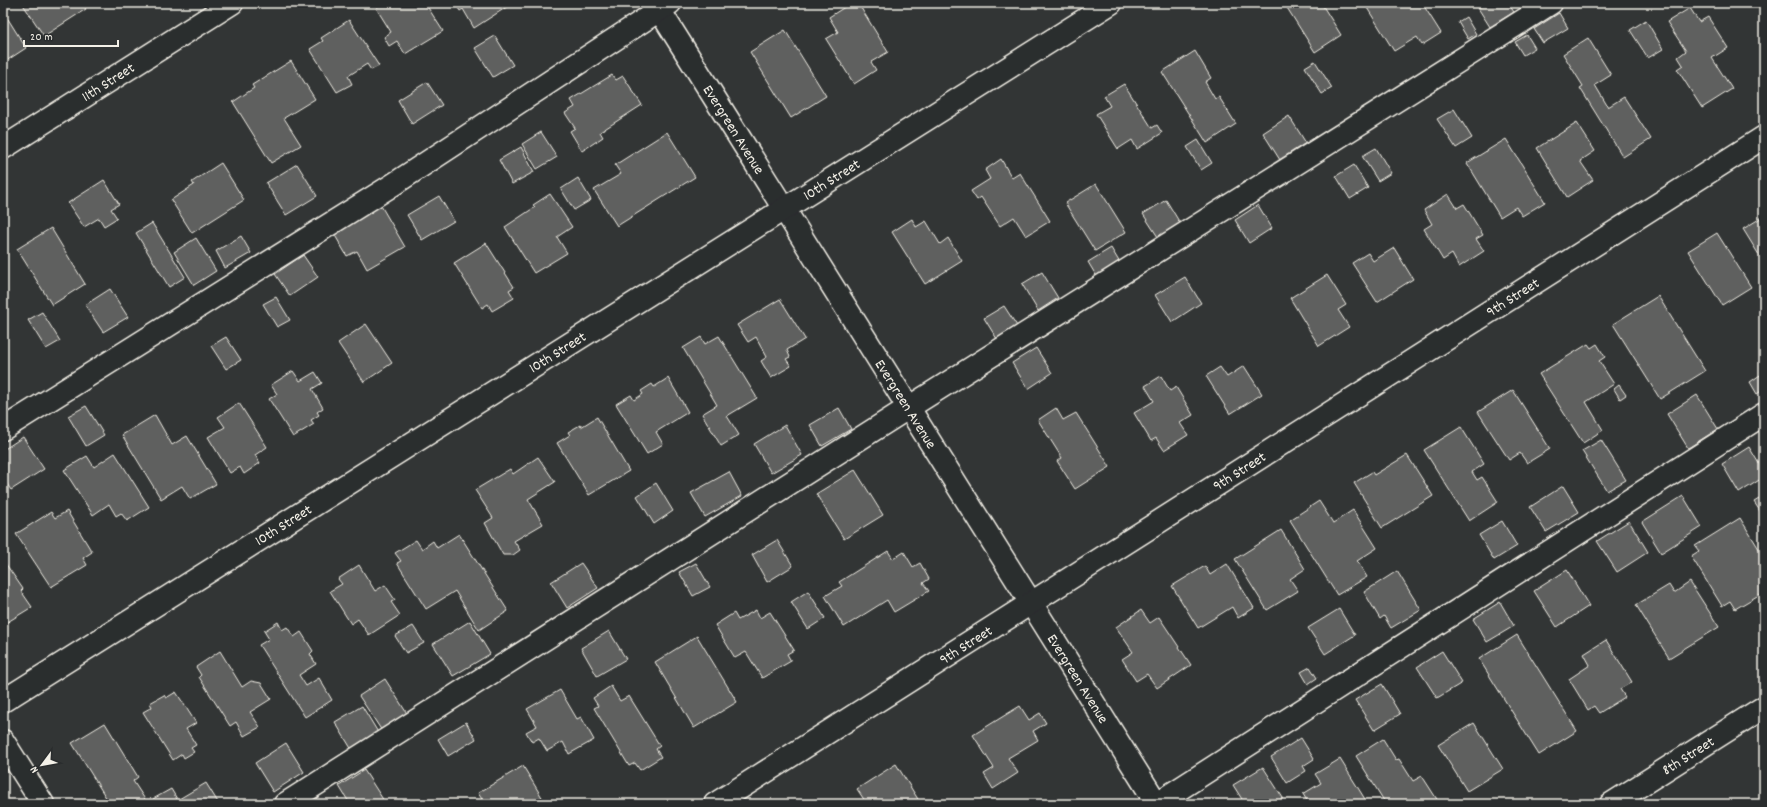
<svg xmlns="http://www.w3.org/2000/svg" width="1767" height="807" font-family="Dekko,sans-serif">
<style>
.building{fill:#5f605f;stroke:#f4f1e8}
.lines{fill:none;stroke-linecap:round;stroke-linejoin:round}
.minor-casing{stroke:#f4f1e8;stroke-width:25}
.minor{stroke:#2a2d2e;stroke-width:22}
.labels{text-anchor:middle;stroke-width:3.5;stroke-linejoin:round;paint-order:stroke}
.street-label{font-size:15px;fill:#f4f1e8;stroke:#2a2d2e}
</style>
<rect width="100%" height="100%" fill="#323535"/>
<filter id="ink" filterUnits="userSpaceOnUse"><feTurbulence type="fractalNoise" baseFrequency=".025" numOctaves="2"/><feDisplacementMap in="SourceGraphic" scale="8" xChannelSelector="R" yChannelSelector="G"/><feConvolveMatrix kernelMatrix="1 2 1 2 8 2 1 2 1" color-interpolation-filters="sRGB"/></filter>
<g filter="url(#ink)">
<path class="building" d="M22 3H82L86 9 44 36Z
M383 3H425L443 31 405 54 397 41 389 46 384 37 391 32 376 8Z
M455 3H513L474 28 463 9 460 11Z
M851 3H858L888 52 871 62 876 70 854 84 826 39 838 32 829 17Z
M1284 3H1321L1341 35 1315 52Z
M1364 3H1422L1441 33 1422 45 1417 37 1394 51Z
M1486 3H1508L1514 12 1490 27 1478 8Z
M1690 8 1699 22 1708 17 1728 48 1712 58 1732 89 1702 108 1677 69 1683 65 1678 57 1686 51 1667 22Z
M1559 13 1568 28 1543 43 1534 29Z
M1466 17 1476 34 1468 39 1458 22Z
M8 19 26 48 3 63V21L4 22Z
M349 20 379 66 371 70 367 64 348 76 352 84 337 92 310 49 323 41 321 38Z
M1646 20 1663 49 1648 58 1630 30Z
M785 30 826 96 791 118 750 52Z
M1527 35 1535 48 1523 55 1515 42Z
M495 36 513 65 493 77 475 48Z
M1588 38 1611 75 1595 85 1608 107 1624 97 1651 139 1623 157 1580 88 1583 86 1563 54Z
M1195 51 1211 78 1205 82 1215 99 1219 97 1236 124 1207 143 1162 72Z
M291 61 315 99 284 118 301 145 271 163 233 102 254 88 252 85Z
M1315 61 1332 88 1322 94 1305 67Z
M612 75 616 80 623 76 642 105 600 132 603 137 582 151 570 131 575 128 565 113 575 107 571 100Z
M427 82 442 105 412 124 398 100Z
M1124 84 1152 128 1157 125 1162 133 1137 149 1132 140 1118 149 1096 114 1110 106 1104 96Z
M1454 109 1472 138 1456 148 1437 119Z
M1289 116 1306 143 1280 160 1263 133Z
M1577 123 1595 151 1580 161 1593 180 1567 197 1537 148Z
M541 132 557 157 537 169 522 144Z
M667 132 695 177 617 226 594 190 621 174 615 165Z
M1506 139 1545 202 1522 216 1516 207 1500 217 1467 163Z
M1198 140 1212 163 1201 170 1187 147Z
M521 147 534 172 512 184 499 160Z
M1376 148 1391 173 1378 181 1362 156Z
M1001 159 1012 178 1020 173 1050 221 1026 236 1014 217 1000 226 981 197 977 200 971 191 990 179 985 170Z
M221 163 244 200 192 233 171 200 194 185 192 182Z
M297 164 317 196 286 215 266 183Z
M1354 165 1368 188 1350 199 1336 176Z
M578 178 591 200 574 210 561 189Z
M104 180 119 204 111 209 117 218 104 226 99 218 84 227 68 203Z
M1096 184 1126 232 1095 251 1065 203Z
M550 194 572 227 557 237 567 253 534 273 505 227 535 207 533 205Z
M1448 194 1457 208 1464 204 1483 235 1476 239 1484 251 1459 267 1452 254 1443 260 1424 229 1432 224 1424 210Z
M439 196 454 221 422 240 407 215Z
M1166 200 1180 223 1158 237 1143 214Z
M380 204 405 247 367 269 357 251 347 256 333 232Z
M1258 205 1272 228 1249 243 1235 220Z
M1764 216V263L1743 229Z
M912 219 916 227 926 221 940 244 948 238 962 261 925 284 892 232Z
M152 223 185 277 169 287 136 233Z
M51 228 85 284 52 305 17 249Z
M1717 233 1751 287 1722 305 1688 251Z
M241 236 251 253 225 268 216 251Z
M196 238 216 271 194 285 174 252Z
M486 243 514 287 509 290 514 298 492 311 488 304 482 308 454 263Z
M1111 248 1120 263 1097 277 1088 262Z
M1394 248 1413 279 1377 302 1352 263 1368 253 1373 261Z
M303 255 318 277 290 296 275 274Z
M1042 272 1058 298 1038 311 1022 284Z
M1327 275 1346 305 1338 310 1349 327 1319 346 1290 298Z
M1185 277 1201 303 1172 322 1155 295Z
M110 289 128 317 103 332 85 305Z
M1658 296 1705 371 1660 399 1613 324Z
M276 297 290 320 277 327 263 304Z
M780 299 805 339 787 350 790 357 786 359 791 366 771 378 761 361 767 357 756 337 748 342 737 325Z
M1004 306 1017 326 997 339 984 318Z
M42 312 60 341 46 349 28 320Z
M366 324 392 363 364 382 338 343Z
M719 336 757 398 727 416 739 435 721 446 702 414 717 405 683 348 701 337 705 344Z
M226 337 241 360 226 369 211 346Z
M1588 344 1591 348 1597 344 1605 357 1599 361 1614 384 1586 402 1603 430 1583 443 1539 374Z
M1036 348 1052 373 1028 389 1012 363Z
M1244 366 1262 394 1230 414 1206 376 1220 367 1227 377Z
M293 371 300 381 315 372 322 383 312 389 323 408 317 412 319 415 311 420 314 424 293 437 269 399 277 394 271 385Z
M1760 375 1764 381V389L1757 394 1750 382Z
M1161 376 1170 391 1176 387 1193 415 1180 423 1188 435 1164 450 1156 438 1151 441 1134 413 1154 401 1145 386Z
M668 378 688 412 656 432 663 444 647 454 616 404 631 395 634 400 643 394 641 391 652 384 654 387Z
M1619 385 1626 395 1620 399 1614 389Z
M1513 390 1550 449 1527 463 1520 453 1509 460 1478 412Z
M1697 395 1718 429 1688 448 1667 414Z
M239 403 267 447 255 455 260 463 244 474 240 467 230 473 208 437 225 427 218 417Z
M86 406 104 435 86 446 68 416Z
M839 408 851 429 822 446 810 425Z
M1056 408 1063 420 1076 413 1110 467 1075 489 1057 461 1062 458 1038 420Z
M155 415 172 445 187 436 216 484 190 499 182 486 161 499 122 435Z
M597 417 629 471 589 495 557 443 570 435 568 432 580 425 581 427Z
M785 425 802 455 771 473 754 444Z
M1461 427 1484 464 1472 472 1477 480 1482 477 1498 502 1469 521 1424 450Z
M23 437 44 469 11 490 3 478V450Z
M1601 440 1626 480 1607 491 1582 451Z
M1749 447 1764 472V477L1739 493 1722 464Z
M115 453 149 507 127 521 121 513 116 516 109 504 93 515 64 470 87 456 94 467Z
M1407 455 1433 496 1382 528 1354 483 1372 472 1374 475Z
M538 457 555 482 528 499 543 524 514 541 520 550 513 555H503L485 523 493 518 475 490 510 469 513 474Z
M855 470 883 515 844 539 816 494Z
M729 472 742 496 705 517 691 493Z
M656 483 673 511 654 524 637 496Z
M1563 486 1579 512 1546 532 1530 507Z
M1683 496 1702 527 1661 553 1642 522Z
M1764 496V517L1754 502Z
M1319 501 1333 523 1353 510 1377 548 1357 561 1367 577 1337 595 1290 520Z
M67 511 92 552 83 558 87 565 51 587 16 534 51 512 55 518Z
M1740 518 1764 557V592L1735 609 1730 601 1722 606 1691 556 1699 551 1695 546Z
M1502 521 1517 546 1494 560 1479 535Z
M1629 521 1648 552 1617 572 1597 541Z
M1281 530 1305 569 1290 579 1298 591 1267 610 1235 559Z
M459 534 508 611 479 630 455 591 426 609 397 563 401 561 395 553 416 540 422 549 433 541 437 548Z
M777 540 793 566 767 582 752 555Z
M888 551 893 559 904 552 913 567 920 563 929 579 923 583 929 591 894 612 887 600 844 627 825 596 842 586 839 582Z
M3 560 23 589 21 591 32 607 6 623 3 619Z
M581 563 598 588 567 608 551 582Z
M696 563 710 587 693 596 679 572Z
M1227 564 1254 608 1238 618 1232 607 1198 628 1172 586 1205 566 1210 575Z
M359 565 375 591 385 585 395 600 391 602 400 615 369 635 358 619 351 624 330 591 342 584 338 579Z
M1567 570 1589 606 1557 627 1534 591Z
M1397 571 1421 610 1391 628 1384 616 1380 619 1364 592Z
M1690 582 1719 627 1669 658 1636 605 1669 585 1674 593Z
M808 591 825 618 808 629 791 602Z
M1500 602 1514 626 1487 642 1473 619Z
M1339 609 1355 635 1325 654 1308 628Z
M756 610 760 618 770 612 794 650 787 654 791 661 762 678 746 652 735 658 715 625 734 613 738 620Z
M1141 610 1150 623 1159 617 1191 665 1157 688 1147 674 1136 681 1122 659 1133 652 1116 627Z
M470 621 490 654 453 676 433 644Z
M278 622 282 630 287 627 294 637 301 632 313 651 310 654 316 664 299 675 306 686 319 678 332 700 305 717 259 645 269 639 264 631Z
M413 626 424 643 406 653 395 636Z
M609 631 626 659 597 676 581 648Z
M1517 635 1577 731 1539 755 1479 659Z
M697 636 737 702 694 728 655 662Z
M1606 640 1632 682 1620 689 1625 697 1599 713 1594 706 1588 710 1569 679 1590 665 1584 654Z
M220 651 242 687 251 681 261 683 271 699 250 712 260 727 244 736 236 722 230 726 199 677 201 675 196 667Z
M1442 651 1462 683 1437 698 1417 667Z
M1310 667 1317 678 1308 684 1301 672Z
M385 679 408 715 382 731 359 696Z
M1382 684 1400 714 1374 730 1355 700Z
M611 686 620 701 629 696 660 746 656 749 661 757 640 770 635 763 629 766 594 708 598 706 593 698Z
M560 690 577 719 581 717 594 740 569 754 563 742 547 751 539 738 532 742 526 732 537 726 527 709Z
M176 692 196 723 186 729 196 745 191 748 194 752 184 758 182 754 173 760 143 712 152 707 150 703 164 695 166 698Z
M362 706 379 734 352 750 335 722Z
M1020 706 1029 720 1040 713 1046 723 1033 731 1038 740 1008 758 1018 773 993 789 984 774 994 768 973 735Z
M466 722 476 739 448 756 438 739Z
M105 723 138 777 133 781 148 804H110L72 743Z
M1474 723 1503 769 1467 791 1438 745Z
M1301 738 1314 759 1303 766 1306 771 1287 783 1271 757Z
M1383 739 1396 760 1399 759 1413 781 1422 776 1440 804H1386L1356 756Z
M286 743 304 772 273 792 255 763Z
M1340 759 1368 804H1309L1303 794 1321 783 1315 774Z
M896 764 921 804H867L857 789Z
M523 766 546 804H485L478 793Z
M1263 767 1283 798 1273 804H1245L1233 785Z
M364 770 384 801 380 804H350L339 786Z
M206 783 219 804H182L179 799Z
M171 789 180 804H156L153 799Z"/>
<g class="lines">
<g class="minor-casing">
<g id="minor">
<path id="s1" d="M655 3 1157 804"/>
<path id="s2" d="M3 148 232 3"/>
<path d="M3 429 394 184 670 3"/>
<path id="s3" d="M3 701 1111 3"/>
<path d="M3 741 43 804"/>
<path d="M285 804 908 408 1551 3"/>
<path id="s4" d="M715 804 1764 137"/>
<path d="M1156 804 1764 414"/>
<path id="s5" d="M1611 804 1764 707"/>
</g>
</g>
<use href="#minor" class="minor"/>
</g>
</g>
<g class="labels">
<g class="street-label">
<text dy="5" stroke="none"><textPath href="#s2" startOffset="124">11th Street</textPath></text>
<text dy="5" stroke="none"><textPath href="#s1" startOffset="149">Evergreen Avenue</textPath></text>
<text dy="5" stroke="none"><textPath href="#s3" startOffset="979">10th Street</textPath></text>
<text dy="5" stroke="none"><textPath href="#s4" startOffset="945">9th Street</textPath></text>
<text dy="5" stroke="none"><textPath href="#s3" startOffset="655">10th Street</textPath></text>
<text dy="5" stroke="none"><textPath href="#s1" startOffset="473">Evergreen Avenue</textPath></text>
<text dy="5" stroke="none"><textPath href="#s4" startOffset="621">9th Street</textPath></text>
<text dy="5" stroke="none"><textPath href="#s3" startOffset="331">10th Street</textPath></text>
<text dy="5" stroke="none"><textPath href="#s4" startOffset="297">9th Street</textPath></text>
<text dy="5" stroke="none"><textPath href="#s1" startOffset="797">Evergreen Avenue</textPath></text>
<text dy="5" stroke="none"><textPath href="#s5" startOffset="91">8th Street</textPath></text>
</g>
</g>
<rect width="1767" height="807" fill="none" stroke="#2a2d2e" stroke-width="16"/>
<rect x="8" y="8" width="1751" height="791" fill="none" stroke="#f4f1e8" stroke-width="1.5" filter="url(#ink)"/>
<g transform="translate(42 765) rotate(238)" stroke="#2a2d2e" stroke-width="3" paint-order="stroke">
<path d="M0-3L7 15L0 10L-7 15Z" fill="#f4f1e8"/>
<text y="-6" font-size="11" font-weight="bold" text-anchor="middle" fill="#f4f1e8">N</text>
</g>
<path d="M24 40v6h94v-6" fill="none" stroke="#f4f1e8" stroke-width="2"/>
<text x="30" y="40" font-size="12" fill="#f4f1e8" stroke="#2a2d2e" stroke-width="3" paint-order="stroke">20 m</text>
</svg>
